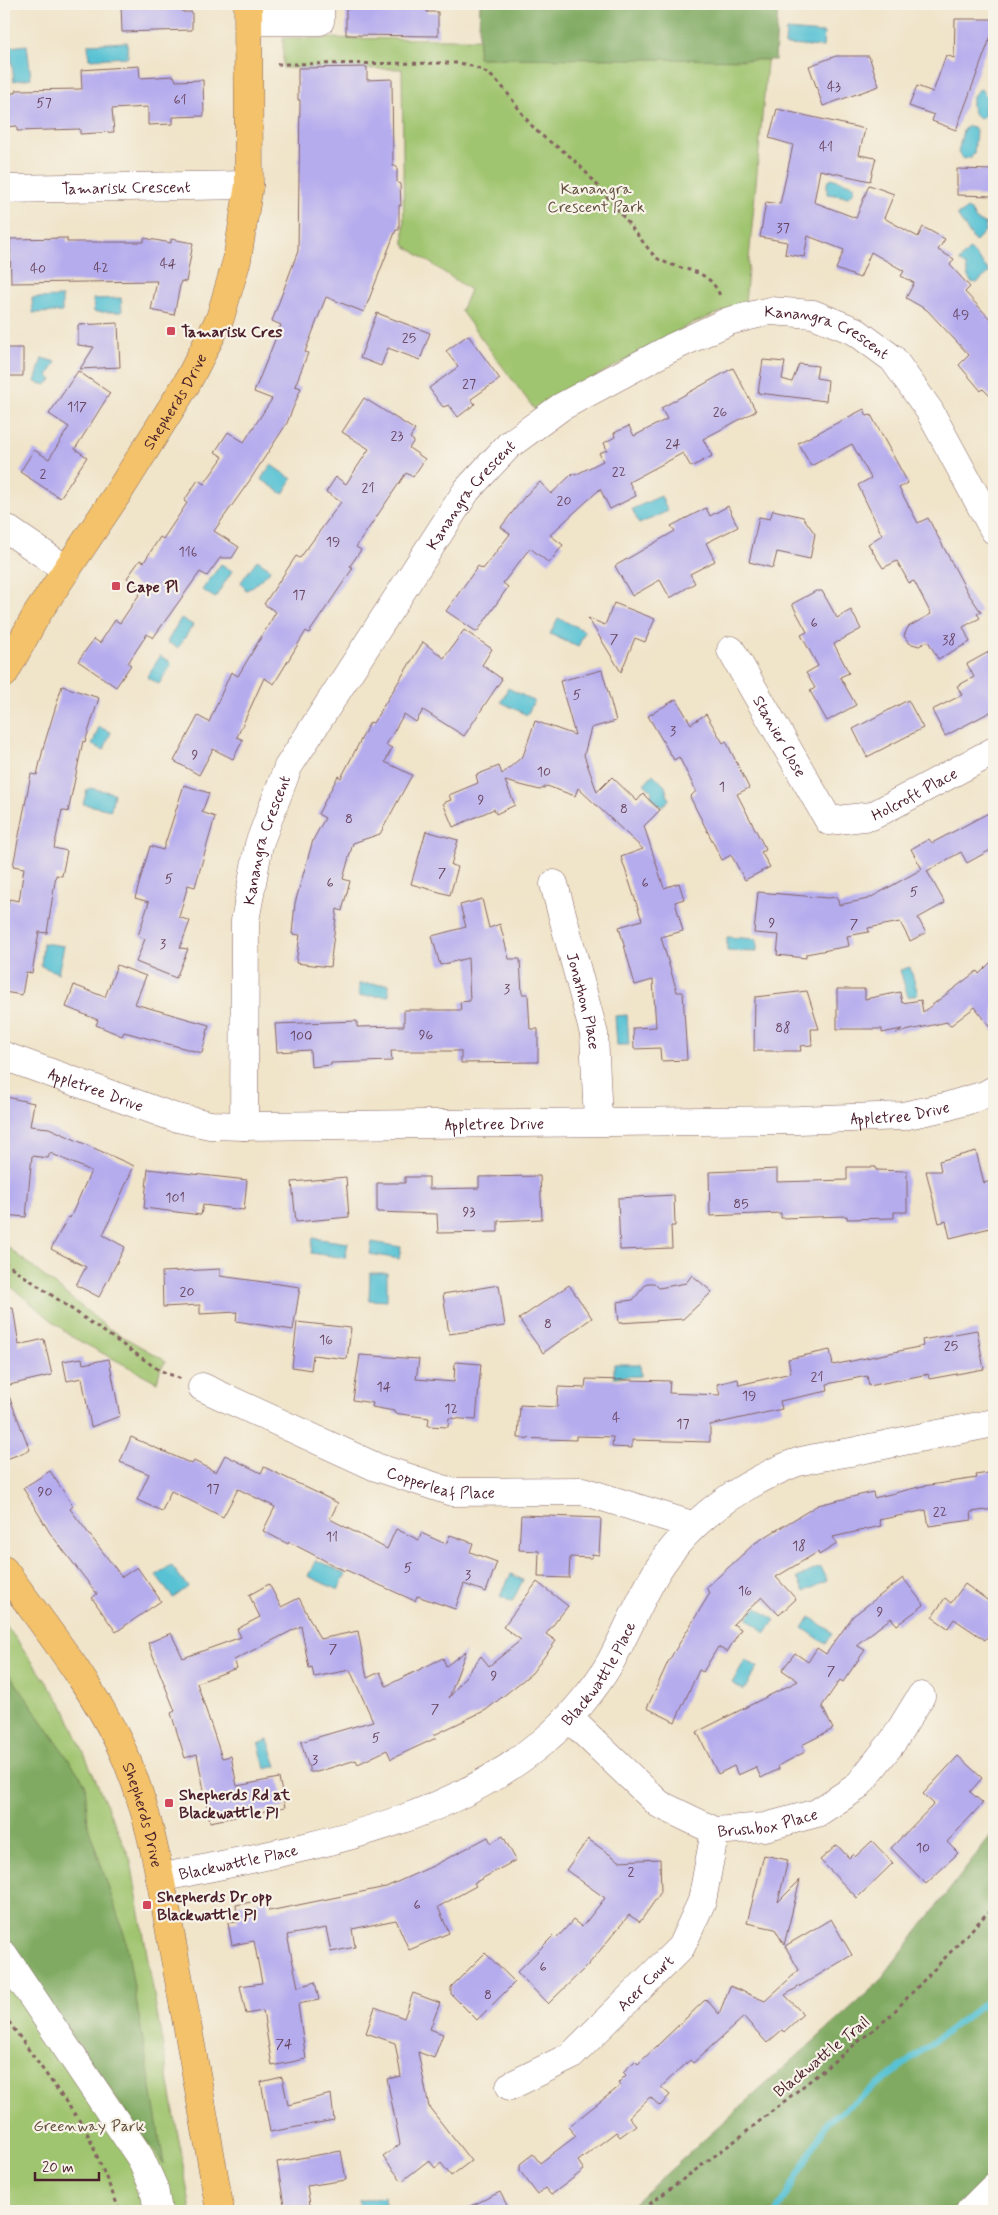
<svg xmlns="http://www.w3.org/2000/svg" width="998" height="2215" font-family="Mynerve,sans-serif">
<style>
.green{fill:#a0c56f;stroke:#75724d}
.forest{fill:#80aa62;stroke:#656446}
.water{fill:#58c2d4;stroke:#517080}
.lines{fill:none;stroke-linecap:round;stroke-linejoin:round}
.stream{stroke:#58c2d4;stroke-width:6}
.building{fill:#b5acee}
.minor-casing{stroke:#846462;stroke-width:29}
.major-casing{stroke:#846462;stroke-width:29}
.path{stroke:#846462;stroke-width:3;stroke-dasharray:4 4;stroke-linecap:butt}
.minor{stroke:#fff;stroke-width:28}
.major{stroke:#f3c26a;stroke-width:28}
.poi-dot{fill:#d1495b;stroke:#f7f3e8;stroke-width:2}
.labels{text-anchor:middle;stroke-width:4.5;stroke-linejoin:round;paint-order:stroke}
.number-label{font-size:14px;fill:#65425c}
.street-label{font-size:16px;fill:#4a1f2b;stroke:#f7f3e8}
.park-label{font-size:16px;fill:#64513f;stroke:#f7f3e8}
.poi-label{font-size:16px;font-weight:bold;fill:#4a1f2b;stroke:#f7f3e8;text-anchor:start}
</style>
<rect width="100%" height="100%" fill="#f7f3e8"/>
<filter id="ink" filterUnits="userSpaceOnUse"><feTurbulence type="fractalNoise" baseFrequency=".02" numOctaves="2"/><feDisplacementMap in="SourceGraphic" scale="10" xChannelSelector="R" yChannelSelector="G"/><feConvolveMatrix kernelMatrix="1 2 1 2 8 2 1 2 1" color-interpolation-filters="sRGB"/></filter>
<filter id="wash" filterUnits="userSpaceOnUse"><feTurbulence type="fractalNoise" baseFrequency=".0096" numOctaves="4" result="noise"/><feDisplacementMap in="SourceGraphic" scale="20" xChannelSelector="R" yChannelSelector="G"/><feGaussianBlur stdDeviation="1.12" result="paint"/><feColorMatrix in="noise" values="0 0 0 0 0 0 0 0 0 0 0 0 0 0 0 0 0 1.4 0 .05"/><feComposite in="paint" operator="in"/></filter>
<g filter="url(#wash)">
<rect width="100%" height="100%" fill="#f0e4c9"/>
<path class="green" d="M283 38 769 41 745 303 693 323 535 410 461 311 470 290 404 245 402 69 283 68Z
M4 1244 108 1328 166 1361 160 1370 157 1382 72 1337 4 1281Z
M4 1622 63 1705 131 1861 191 2211H4Z"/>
<path class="forest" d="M480 4H778L775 60 478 58Z
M4 1666 85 1783 88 1826 126 1940 164 2164 15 1955 4 1951Z
M994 1832V2211H625L876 1985Z"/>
<path class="water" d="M786 30 824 33 823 47 785 45Z
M127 42 128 57 89 59 88 44Z
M27 45 31 78 14 81 10 47Z
M981 89 988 98 985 105V115L980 119C969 113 969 93 981 89Z
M968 126 974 127 976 130 974 154 971 157 964 159 958 153 963 130Z
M831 178 854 185V192L849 197 827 194V183Z
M968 209 971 211 976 220 986 224 985 231 975 242 957 215Z
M970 249 990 272 977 283 971 282 968 277 966 266 959 261Z
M62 297V312L33 313 32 298Z
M121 298 122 312H94L93 299Z
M42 358 56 362 48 376 52 380 46 385 35 382Z
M271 465 292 479 283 494 261 479Z
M661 496 668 511 639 524 632 509Z
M257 560 268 567 270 571 251 588 246 590 241 582Z
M221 564 232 571 215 598 202 590Z
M181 618 193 625 178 648 167 642Z
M558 618 585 631 578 647 550 634Z
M160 656 172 663 159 684 147 677Z
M508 688 534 701 527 715 501 702Z
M99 727 111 732 104 750 92 745Z
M653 774 665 786 669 800 661 807 651 796 652 791 644 784Z
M90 788 114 793 111 810 83 804 87 790Z
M727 937 757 939V952L727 951Z
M43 943 64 946 58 973 41 966Z
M910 967 918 994 908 997 900 970Z
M359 984H389V996H359Z
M627 1015 629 1045H617L615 1016Z
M313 1238 348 1243 345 1258 311 1253Z
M372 1242 401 1247 399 1259 370 1254Z
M370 1273H387V1301L369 1300Z
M614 1364H640L641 1376 614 1377Z
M316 1560 346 1574 338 1590 308 1576Z
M171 1565 188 1587 173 1598 156 1576Z
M820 1567 827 1581 804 1592 797 1578Z
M511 1574 523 1580 512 1602 500 1596Z
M757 1607 775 1620 765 1633 747 1617Z
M810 1617 833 1633 826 1644 803 1628Z
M745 1660 758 1667 744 1690 732 1683Z
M268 1740 277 1766 265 1769 259 1744Z
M384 2196 388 2211H361L359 2201Z"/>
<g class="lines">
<path class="stream" d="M777 2211 827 2123 994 1996"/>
</g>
<g id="blocks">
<path class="building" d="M121 4H183V12H192V30L122 32Z
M349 4H427V12H438V36L346 35V9H349Z
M955 19H994V28L956 130 932 121 934 115 909 106 917 86 933 92 946 55 954 58Z
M836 56H869L879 86 823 106 809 66Z
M139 66 140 78 174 76 176 81 203 80 204 116 173 117V124L148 125V107L112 109 114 132 80 134V129L17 131V126L4 127V93H16V90L82 89 81 70Z
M367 67V80L392 79 393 166H397V182L400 184 401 206 399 205V230H396L364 312 326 297 305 352 308 353 295 386 301 388 287 423 250 480 214 531 239 547 232 558H220L207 576 200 572 153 638 147 634 128 663 131 665 116 687 78 661 94 639 100 643 115 620 120 623 143 589 127 578 140 560 144 562 160 537 163 539 187 503 184 501 198 480 204 484 223 457 215 452 228 432 244 442 272 399 254 392 281 325 272 321 298 251 300 100H298V68Z
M777 109 865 129 859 155 876 158 870 181 820 170 814 202 856 218 869 185 894 194 884 218 918 237 923 227 945 239 938 250 954 259 950 265 970 287 965 292 994 323V400L983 389 981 391 959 365 969 355 927 310 906 298 914 283 901 276 904 271 871 252 860 278 836 269 844 250 808 236 804 257 785 254 787 242 760 237 766 202 780 204 793 145 769 138Z
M957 169 994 170V196L957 195Z
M67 238V242H144V238L171 243V239L193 243 186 282 181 281 174 315 151 310 157 281 11 283 10 239Z
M377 313 430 333 420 360 388 348 381 366 360 358Z
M118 323 120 367 80 369 94 347 78 345V325Z
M468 335 500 379 471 399 475 404 458 417 449 405 443 407 429 388 458 367 446 351Z
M4 348H23V376H4Z
M763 360 785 362 782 379 792 382 799 364 818 366 816 378 828 380 826 401 758 393Z
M733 368 756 411 703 439 712 456 691 467 683 453 629 482 636 496 610 509 600 489 550 535 563 545 549 563 530 548 503 583 508 587 477 632 446 611 478 566 483 569 510 534 501 527 525 496 540 482 551 494 573 473 575 475 603 461 599 453 607 450 604 443 615 437 614 433 629 426 634 436 667 419 661 408Z
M78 371 110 393 75 449 87 457 60 498 20 472 34 450 49 459 69 427 49 414Z
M364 398 415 430 410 438 414 441 409 448 425 459 413 477 406 473 356 547 361 550 350 566 353 568 309 633 306 631 274 684 264 678 237 737 243 740 233 759 213 749 199 775 174 761 198 716 209 722 231 672 238 676 276 612 264 604 296 556 300 558 341 502 326 492 336 477 346 484 369 449 342 432Z
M864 409 867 416 871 415 908 483 899 488 918 523 928 518 968 593 981 612 977 614 980 618 963 627 970 642 938 659 928 641 919 646 909 643 904 636 908 627 931 614 914 581 909 583 897 561 883 568 868 544 882 535 858 485 871 478 852 444 811 466 798 443Z
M728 506 738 527 706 543 715 561 690 574 695 583 670 598 660 580 632 596 615 566 675 531 671 526 706 508 710 516Z
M773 510 803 517 815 534 810 559 777 552 773 568 749 562 759 517 770 519Z
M816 591H822L837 618 851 610 861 629 834 644 849 673 840 677 856 705 827 721 810 691 815 688 806 673 818 666 801 635 807 632 792 604Z
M614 603 655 619 645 642 635 638 621 672 588 618 605 625Z
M464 630 492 649 482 665 502 679 464 736 423 710 416 722 404 714 386 745 392 748 385 762 412 775 380 834 353 843 343 879 350 881 342 911 337 909 330 967 296 963 300 935 292 934 295 903 313 840 325 818 318 814 338 776 341 778 370 722 373 723 423 642 444 658Z
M994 649V710L945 736 932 710 962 695 957 686 974 677 967 664Z
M602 670 616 721 591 728 584 755 597 792 612 777 637 801 643 794 660 810 644 826 664 888 679 883 684 899 675 902 683 931 661 937 677 992H683L687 1060 661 1061 660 1048 634 1049 633 1028 656 1027 653 980 635 985 619 927 642 920 621 857 643 849 578 788 575 796 547 786 540 790 505 781 515 805 496 814 494 809 453 827 443 803 451 800 449 795 478 783 476 775 499 766 502 774 523 756 535 721 575 735 560 681Z
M62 686 99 698 85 742 83 741 68 812 62 810 54 848 67 851 62 876 56 875 47 933 39 932 32 973 26 972 22 995 4 992V931L9 899 19 901 24 868 13 866 31 774 37 775 44 745Z
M676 699 691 724 706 714 723 743 726 741 749 788 737 794 766 850 761 852 770 867 745 880 731 855 722 860 690 797 696 791 679 757 674 760 648 716Z
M908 700 923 728 867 757 853 729Z
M184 785 209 793 202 812 215 817 195 887 188 885 179 917 190 921 180 948 188 949 176 978 136 962 145 939 138 936 149 902 135 898 150 846 163 850Z
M994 810V848L967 863 961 852 927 871 945 903 918 918 926 933 910 941 900 922 868 928 869 932 847 936 849 946 806 954V958L777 955 779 935 754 933 758 892 828 898 837 897 839 905 868 899 922 869 911 849 929 839 932 843Z
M426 831 458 840 451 865 458 867 450 895 411 884Z
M482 899 489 928 500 924 509 959H520L522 994H528L530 1029H538V1062L461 1063V1051H391L392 1061 331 1063V1065L311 1067 310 1050 277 1052 275 1024 357 1021V1027L404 1026V1010H461L460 1002 470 1001 468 958 440 965 432 936 466 927 460 905Z
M994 959V1032L975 1007 950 1026 947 1022 896 1033 902 1029 882 1033V1029H837V989H865V999L900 992 902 1003 921 1000 923 1012 977 971 979 974Z
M117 965 146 976 135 1004 209 1025 202 1053 124 1032 122 1036 96 1025 98 1020 66 1007 74 985 105 997Z
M807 991 819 1029H811L812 1045 800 1046 801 1051H754L755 997Z
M6 1097 34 1103 30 1126 49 1128 134 1166 103 1235 125 1247 99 1297 76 1285 86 1267 51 1249 68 1217 70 1218 91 1171 50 1153 48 1158 32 1156 26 1217 4 1215V1106Z
M976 1151 984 1183 994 1180V1227L950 1238 946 1221 939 1223 926 1171H941L939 1161Z
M847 1167H876V1170L907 1171V1212H894V1218L847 1219V1216L781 1218V1213L710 1216 709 1172 777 1169V1182L847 1180Z
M148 1169 247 1180 244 1210 203 1205 201 1215 144 1208Z
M540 1176 542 1219 498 1221V1232L438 1233 437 1214 377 1212V1183H405V1177H429V1189L479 1188V1177Z
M346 1177 349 1217 296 1222 292 1182Z
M674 1195 675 1226H671L672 1248 620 1250 618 1198Z
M220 1269V1276L300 1287 293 1330 236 1321 237 1312 200 1314V1305L163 1307 162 1272Z
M692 1275 712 1292 683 1319 619 1323 617 1302 633 1300 647 1283H654L659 1288 686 1283Z
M499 1285 505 1326 449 1334 443 1294Z
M569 1285 592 1318 543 1353 519 1319Z
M13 1308 19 1345 44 1339 52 1375 5 1386 30 1450 4 1460V1309Z
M297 1322 351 1328 347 1359 313 1355 311 1370 292 1367Z
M977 1330 984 1369 929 1379 928 1374 869 1386 867 1376 827 1384 828 1391 780 1401 782 1409 710 1425V1442L632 1440V1448L612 1447 613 1437 576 1436V1440L518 1438 520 1405 557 1407 558 1387 585 1388 586 1379 670 1381 669 1393 720 1395 717 1384 738 1379 739 1385 791 1373 788 1359 830 1350 833 1365 923 1346 922 1340Z
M360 1355 419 1359 416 1379 454 1382 455 1362 481 1364 476 1420 449 1418 448 1427 428 1426 429 1418 394 1413V1411L372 1407 373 1403 353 1400Z
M82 1358 83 1364 109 1359 120 1416 91 1427 82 1378 67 1381 63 1361Z
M131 1437 192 1464 194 1461 216 1472 225 1455 261 1473 264 1467 338 1503 330 1519 387 1549 396 1529 419 1540 421 1533 446 1544 450 1535 473 1543 470 1552 497 1562 486 1592 464 1584 455 1609 417 1596 415 1601 346 1570 345 1571 289 1542 288 1544 263 1531 275 1507 238 1489 223 1517 171 1491 162 1511 137 1500 149 1474 120 1462Z
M50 1471 73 1506 70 1509 122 1577 137 1567 161 1601 116 1632 92 1598 97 1594 50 1533 23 1488Z
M994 1472V1509L971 1512 972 1520 929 1526 926 1510 879 1520 881 1526 833 1537 837 1544 819 1555 818 1552 776 1577 796 1599 779 1615 762 1597 733 1624 741 1629 727 1652 718 1647 703 1672 699 1670 675 1722 647 1708 668 1662 710 1593 706 1588 755 1543 818 1505 873 1492 874 1498 923 1486 977 1478 976 1475Z
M521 1515 601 1518 599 1555 592 1554V1558L570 1557 569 1578 538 1577 539 1551 519 1550Z
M903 1578 924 1605 897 1625 891 1618 856 1645 865 1650 843 1682 840 1680 822 1706 833 1729 802 1745 805 1752 778 1766 779 1769 761 1778 756 1767 738 1775 734 1766 718 1774 697 1732 798 1681 782 1670 795 1653 808 1662 817 1648 826 1654 853 1616Z
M537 1582 568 1606 546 1634 556 1641 532 1673 486 1710 434 1735 436 1738 391 1759 387 1750 358 1764 356 1760 317 1772H310L301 1742 373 1721 350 1670 314 1677 312 1667 309 1668 301 1626 234 1660 237 1668 197 1683 222 1758 231 1756 237 1786 279 1778 285 1807 210 1822 197 1754 185 1758 171 1713 175 1711 148 1643 171 1633 183 1658 241 1637 237 1629 260 1617 249 1595 269 1584 281 1607 299 1598 320 1639 358 1631 367 1678 380 1672 386 1686 443 1658 446 1666 466 1651 449 1698 481 1656 489 1666 521 1640 503 1627Z
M965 1584 994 1605V1627L985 1640 954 1619 948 1628 932 1617 945 1598 951 1603Z
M958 1756 982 1778 970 1792 983 1803 947 1842 958 1853 926 1884 891 1848 934 1804 923 1794Z
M503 1836 516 1860 474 1883 476 1886 438 1907 449 1933 409 1950 396 1920 352 1929 355 1947 331 1952 326 1928 287 1935 298 1987 315 1982 319 2000 298 2004 306 2059 272 2066 263 2011 246 2014 240 1986 262 1983 254 1941 232 1945 228 1923 238 1922 236 1905 267 1899 269 1911 386 1887 433 1866 488 1837 491 1843Z
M588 1839 619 1861 660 1859 661 1892 640 1922 629 1915 588 1965 548 2004 517 1972 554 1935 557 1938 573 1920 582 1927 605 1898 566 1870Z
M872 1841 893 1863 857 1898 820 1860 837 1845 849 1858 853 1854 855 1857Z
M764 1855 788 1860 778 1902 800 1880 784 1945 775 1929 747 1923Z
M831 1919 852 1955 785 1995 803 2014 784 2032 782 2030 767 2043 744 2017 693 2063 690 2060 661 2087 670 2095 660 2106 650 2097 629 2117 636 2125 620 2137 616 2132 578 2161 584 2170 551 2195 545 2188 537 2194 520 2171V2164L533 2154 540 2163 576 2136 568 2127 620 2086 618 2083 626 2075 623 2072 635 2061 638 2064 706 1999 719 2014 730 1986 765 2001 799 1970 785 1946Z
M485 1953 515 1982 477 2020 451 1994V1987Z
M413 1993 440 2003 430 2029 443 2034 434 2058 418 2052 429 2107 471 2161 451 2176 441 2163 435 2168 429 2160 402 2181 383 2157 400 2144 387 2079 401 2076 395 2043 366 2033 375 2007 404 2018Z
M282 2077 288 2105 331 2094 334 2120 270 2132 261 2082Z
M341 2151 346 2180 307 2186 311 2211H285L277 2162Z
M500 2192 510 2211H461Z"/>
</g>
</g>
<g filter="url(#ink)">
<use href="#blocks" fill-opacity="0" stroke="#846462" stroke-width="1"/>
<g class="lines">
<g class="minor-casing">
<g id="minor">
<path d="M249 21H320V4"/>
<path id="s1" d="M4 189 249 185"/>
<path d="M4 527 67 570"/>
<path id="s2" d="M731 650 829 821 872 816 994 751"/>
<path id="s3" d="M554 884 594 1034 598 1121"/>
<path id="s4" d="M4 1056 173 1117 210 1125 244 1126 799 1120 903 1116 945 1107 985 1095 994 1090"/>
<path id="s5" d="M244 1126 245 921 259 844 288 767 467 490 509 445 561 407 671 348 729 321 770 311 813 314 855 331 893 359 929 410 994 530"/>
<path id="s6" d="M202 1387 376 1467 452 1492 583 1491 692 1525"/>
<path id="s7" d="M569 1718 659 1804 715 1831 765 1827 817 1813 857 1787 894 1740 921 1696"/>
<path id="s8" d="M160 1878C291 1849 437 1831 544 1741 568 1721 596 1688 611 1661 627 1631 640 1600 657 1571 689 1520 737 1487 792 1464 812 1457 836 1455 856 1451 902 1441 948 1432 994 1423"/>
<path d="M4 1955 140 2157 154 2188 158 2211"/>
<path id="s9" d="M510 2086 571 2056 681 1947 702 1901 715 1831"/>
<path d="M970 2211 994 2187"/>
</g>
</g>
<g class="major-casing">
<g id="major">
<path id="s10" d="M4 674 37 614 118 493 187 383 220 318 237 260 249 185 248 4"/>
<path id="s11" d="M4 1570C44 1626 89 1681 119 1743 149 1805 160 1876 172 1943 189 2033 205 2122 220 2211"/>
</g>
</g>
<path class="path" d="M277 64 458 63C501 69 508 99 533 127 545 141 562 148 575 161 604 190 629 225 655 257 681 274 708 264 721 298
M4 1262 159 1370 181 1379
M4 2015 86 2130 120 2211
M647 2211V2206L740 2137 889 2017 994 1906"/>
<use href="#minor" class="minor"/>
<use href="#major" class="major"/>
</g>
</g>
<g class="poi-dot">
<rect x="166" y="326" width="10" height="10" rx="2.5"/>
<rect x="111" y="581" width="10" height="10" rx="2.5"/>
<rect x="164" y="1798" width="10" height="10" rx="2.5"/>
<rect x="142" y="1900" width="10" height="10" rx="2.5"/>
</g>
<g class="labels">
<g class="number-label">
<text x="834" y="91">43</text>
<text x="180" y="104">61</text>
<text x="44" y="107">57</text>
<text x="826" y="151">41</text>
<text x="783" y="232">37</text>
<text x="168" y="268">44</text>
<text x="101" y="272">42</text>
<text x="38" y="273">40</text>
<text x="961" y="319">49</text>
<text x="409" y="342">25</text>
<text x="469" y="388">27</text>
<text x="77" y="411">117</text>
<text x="720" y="416">26</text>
<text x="397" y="440">23</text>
<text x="673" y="448">24</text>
<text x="619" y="476">22</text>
<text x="43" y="478">2</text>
<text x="368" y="492">21</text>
<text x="564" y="505">20</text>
<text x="333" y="546">19</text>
<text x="188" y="556">116</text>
<text x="299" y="599">17</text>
<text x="814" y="627">6</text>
<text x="614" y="643">7</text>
<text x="949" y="644">38</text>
<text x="577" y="699">5</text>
<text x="673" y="735">3</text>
<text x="195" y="759">9</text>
<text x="544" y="776">10</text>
<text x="722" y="791">1</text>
<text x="481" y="804">9</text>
<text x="624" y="813">8</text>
<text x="349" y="823">8</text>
<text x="442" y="877">7</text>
<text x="169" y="883">5</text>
<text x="330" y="887">6</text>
<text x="645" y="887">6</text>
<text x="914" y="896">5</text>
<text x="772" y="927">9</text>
<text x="854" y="928">7</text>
<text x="163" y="948">3</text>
<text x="507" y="993">3</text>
<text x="783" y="1032">88</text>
<text x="426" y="1039">96</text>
<text x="301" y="1040">100</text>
<text x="175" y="1202">101</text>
<text x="741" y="1208">85</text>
<text x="469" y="1216">93</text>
<text x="187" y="1296">20</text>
<text x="548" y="1328">8</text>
<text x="326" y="1344">16</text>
<text x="951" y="1350">25</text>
<text x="817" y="1381">21</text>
<text x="384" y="1391">14</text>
<text x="749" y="1400">19</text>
<text x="451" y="1413">12</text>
<text x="616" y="1422">4</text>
<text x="683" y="1428">17</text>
<text x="213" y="1493">17</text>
<text x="45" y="1496">90</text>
<text x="940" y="1516">22</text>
<text x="332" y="1541">11</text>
<text x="799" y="1550">18</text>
<text x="408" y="1572">5</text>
<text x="468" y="1579">3</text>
<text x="745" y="1595">16</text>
<text x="880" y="1616">9</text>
<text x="333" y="1653">7</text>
<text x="831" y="1675">7</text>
<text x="494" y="1680">9</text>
<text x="435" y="1713">7</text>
<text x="376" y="1742">5</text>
<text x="315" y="1764">3</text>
<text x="923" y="1852">10</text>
<text x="631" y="1876">2</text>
<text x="417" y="1909">6</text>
<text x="543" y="1971">6</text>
<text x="488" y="1999">8</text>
<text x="284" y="2048">74</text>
</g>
<g class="street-label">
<text dy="6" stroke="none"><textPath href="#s1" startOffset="122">Tamarisk Crescent</textPath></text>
<text dy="6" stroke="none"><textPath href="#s5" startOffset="1114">Kanangra Crescent</textPath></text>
<text dy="6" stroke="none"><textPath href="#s10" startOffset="322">Shepherds Drive</textPath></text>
<text dy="6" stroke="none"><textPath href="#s5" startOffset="694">Kanangra Crescent</textPath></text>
<text dy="6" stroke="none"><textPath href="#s2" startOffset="99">Stanier Close</textPath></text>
<text dy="6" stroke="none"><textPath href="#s2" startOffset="288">Holcroft Place</textPath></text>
<text dy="6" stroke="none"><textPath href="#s5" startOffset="289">Kanangra Crescent</textPath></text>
<text dy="6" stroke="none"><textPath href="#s3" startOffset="121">Jonathon Place</textPath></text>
<text dy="6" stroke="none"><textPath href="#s4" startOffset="98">Appletree Drive</textPath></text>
<text dy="6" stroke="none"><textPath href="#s4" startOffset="908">Appletree Drive</textPath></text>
<text dy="6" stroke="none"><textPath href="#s4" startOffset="502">Appletree Drive</textPath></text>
<text dy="6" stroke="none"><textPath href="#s6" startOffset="259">Copperleaf Place</textPath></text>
<text dy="6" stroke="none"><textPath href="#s8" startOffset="500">Blackwattle Place</textPath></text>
<text dy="6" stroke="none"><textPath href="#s11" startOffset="284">Shepherds Drive</textPath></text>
<text dy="6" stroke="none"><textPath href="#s7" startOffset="240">Brushbox Place</textPath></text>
<text dy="6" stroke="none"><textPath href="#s8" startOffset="80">Blackwattle Place</textPath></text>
<text dy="6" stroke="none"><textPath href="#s9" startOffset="172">Acer Court</textPath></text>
<text transform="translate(821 2056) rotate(-39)" y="6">Blackwattle Trail</text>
</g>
<g class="park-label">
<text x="596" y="194">Kanangra<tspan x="596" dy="18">Crescent Park</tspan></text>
<text x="89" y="2131">Greenway Park</text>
</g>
<g class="poi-label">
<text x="181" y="337">Tamarisk Cres</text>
<text x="126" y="592">Cape Pl</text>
<text x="179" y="1800">Shepherds Rd at<tspan x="179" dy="18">Blackwattle Pl</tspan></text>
<text x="157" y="1902">Shepherds Dr opp<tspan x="157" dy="18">Blackwattle Pl</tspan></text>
</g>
</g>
<rect width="998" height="2215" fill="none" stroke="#f7f3e8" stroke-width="20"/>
<path d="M35 2172v8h64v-8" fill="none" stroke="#4a1f2b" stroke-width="2.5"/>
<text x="42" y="2172" font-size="15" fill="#4a1f2b" stroke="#f7f3e8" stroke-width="4" paint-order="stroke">20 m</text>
</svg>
